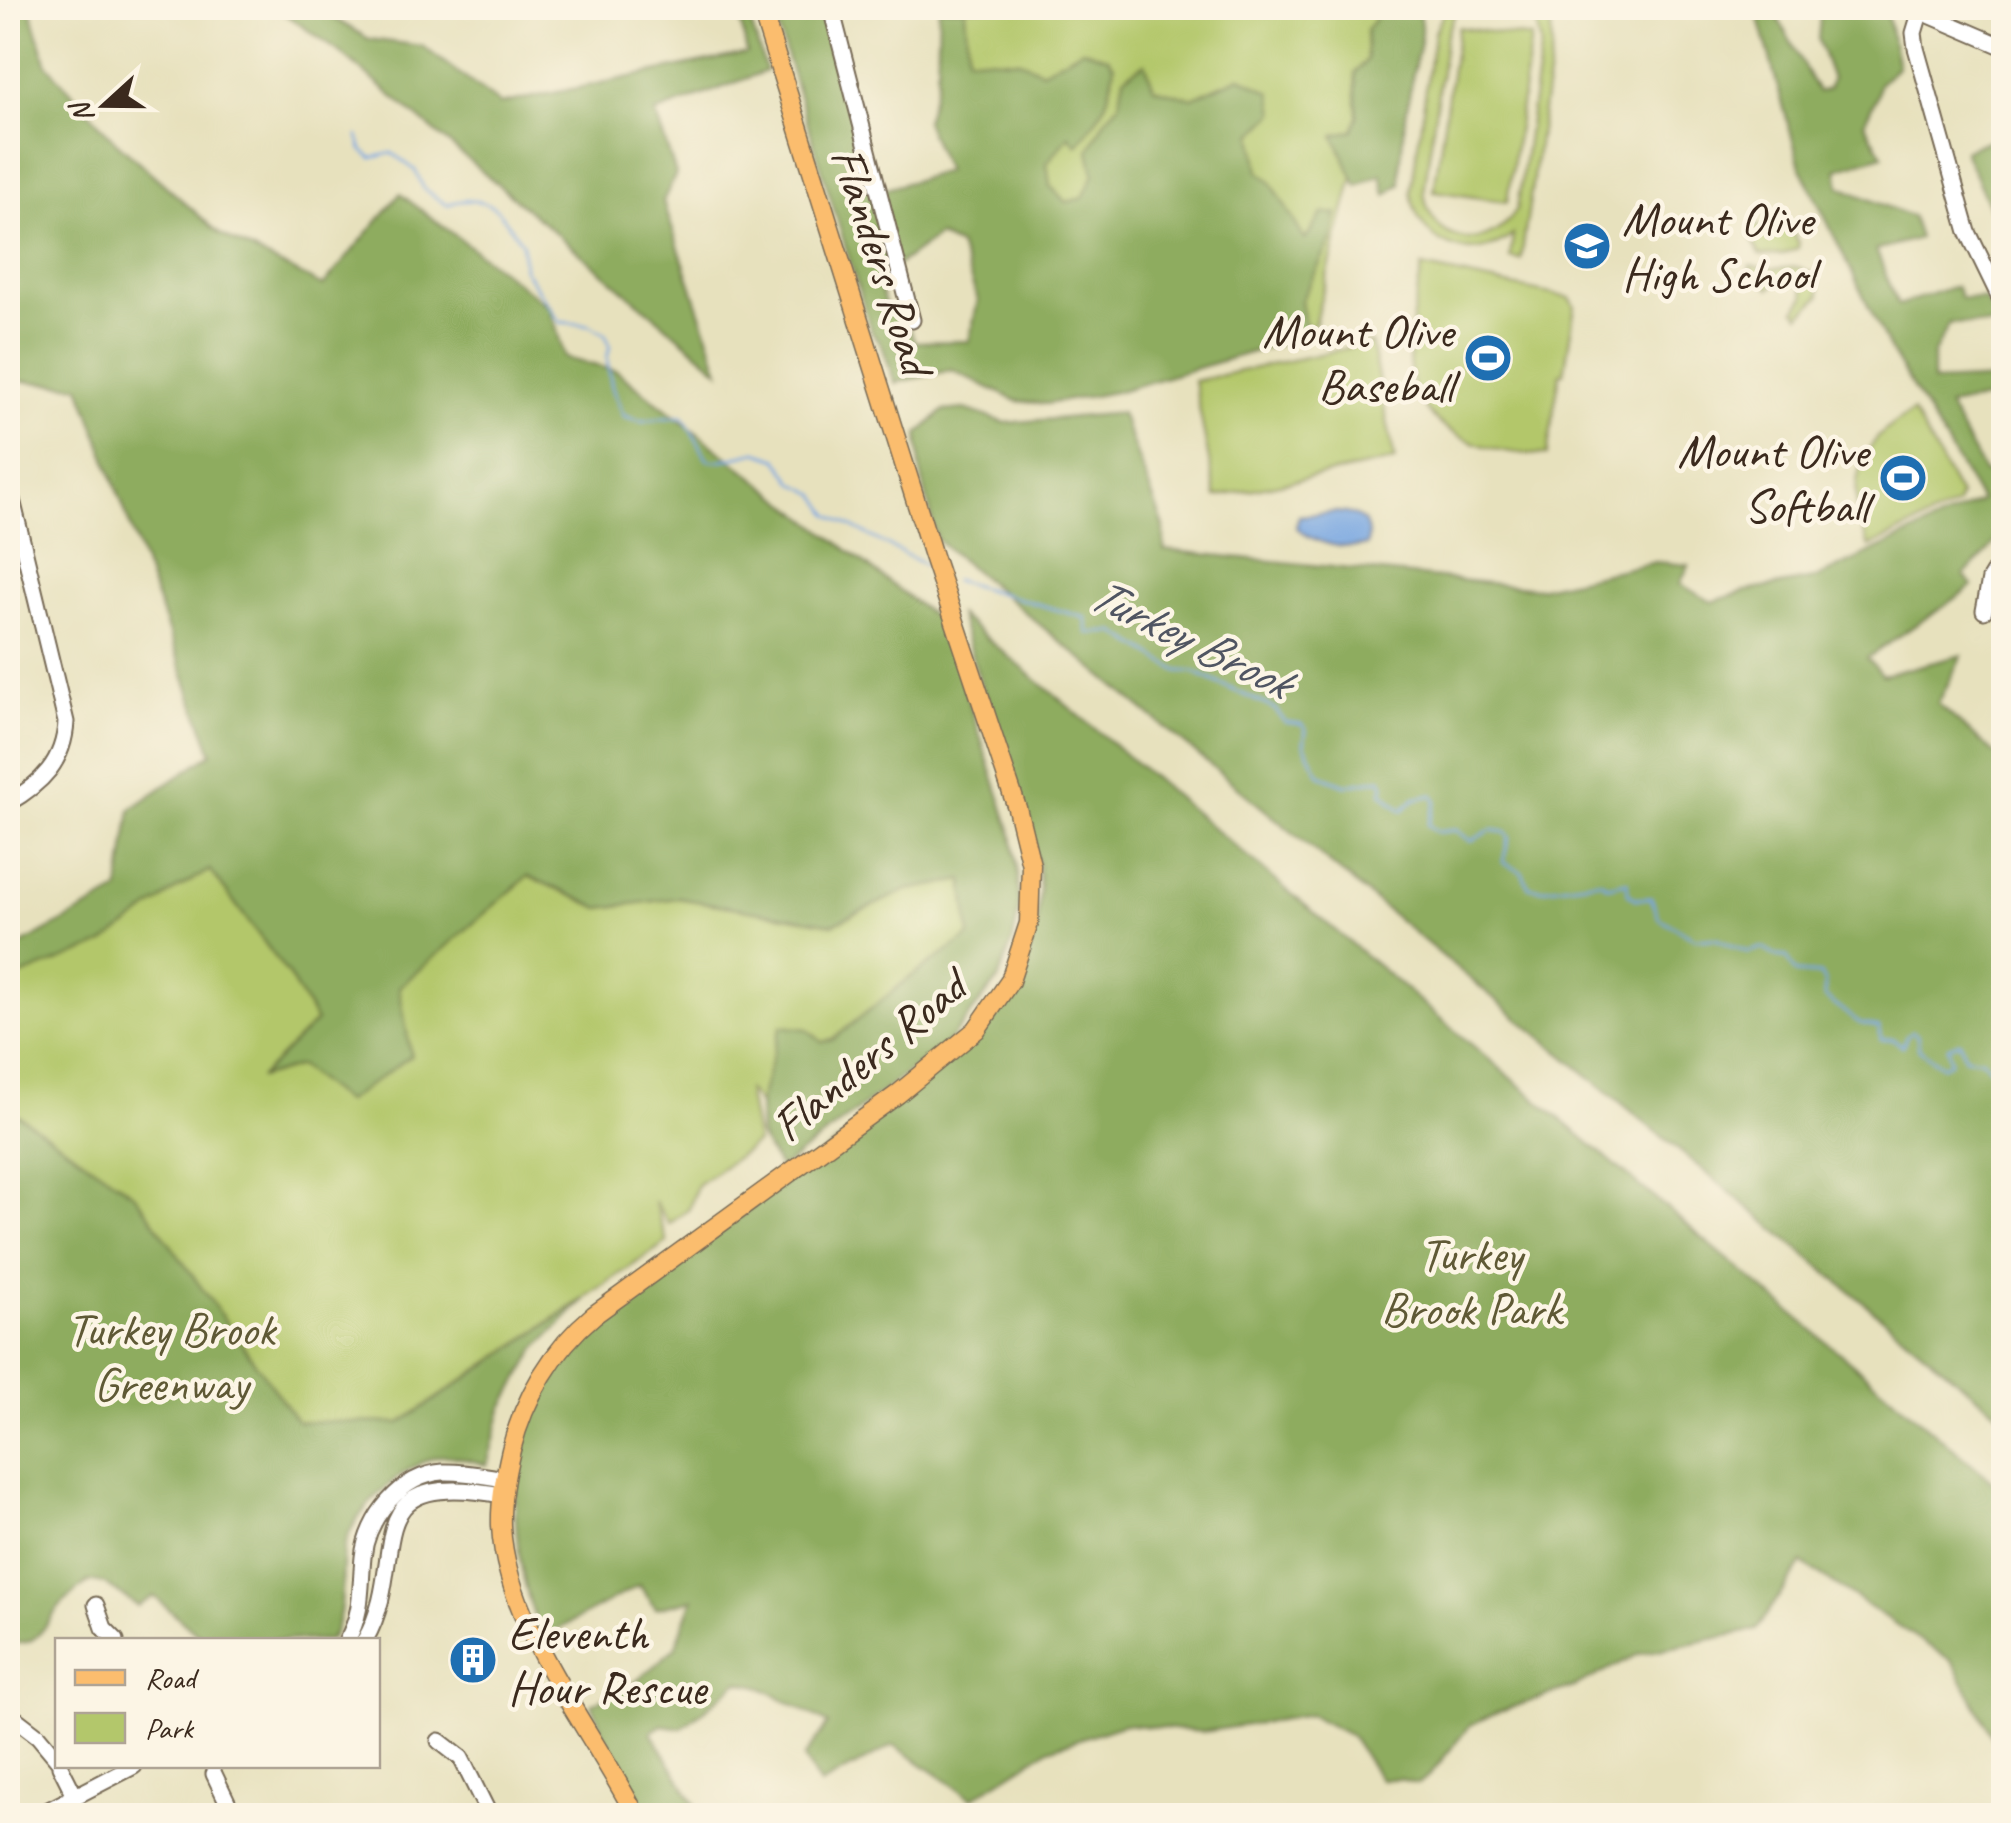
<svg xmlns="http://www.w3.org/2000/svg" width="2011" height="1823" font-family="Caveat,sans-serif">
<style>
.green{fill:#b3c76b;stroke:#777844;stroke-width:2.5}
.forest{fill:#8eac5f;stroke:#646b3e;stroke-width:2.5;fill-rule:evenodd}
.water{fill:#77a6e1;stroke:#596880;stroke-width:2.5}
.lines{fill:none;stroke-linecap:round;stroke-linejoin:round}
.stream{stroke:#77a6e1;stroke-width:2.5}
.minor-casing{stroke:#776a56;stroke-width:19}
.major-casing{stroke:#776a56;stroke-width:21}
.minor{stroke:#fff;stroke-width:15}
.major{stroke:#fbbd6e;stroke-width:18}
.labels{text-anchor:middle;stroke-width:9;stroke-linejoin:round;paint-order:stroke}
.poi-label{font-size:48px;fill:#3b2a1e;stroke:#fcf5e5;text-anchor:start}
.street-label{font-size:48px;fill:#3b2a1e;stroke:#fcf5e5}
.park-label{font-size:48px;fill:#5f5935;stroke:#fcf5e5}
.water-label{font-size:50px;font-style:italic;fill:#505562;stroke:#fcf5e5}
</style>
<rect width="100%" height="100%" fill="#fcf5e5"/>
<filter id="ink" filterUnits="userSpaceOnUse"><feTurbulence type="fractalNoise" baseFrequency=".01" numOctaves="2"/><feDisplacementMap in="SourceGraphic" scale="20" xChannelSelector="R" yChannelSelector="G"/><feConvolveMatrix kernelMatrix="1 2 1 2 8 2 1 2 1" color-interpolation-filters="sRGB"/></filter>
<filter id="wash" filterUnits="userSpaceOnUse"><feTurbulence type="fractalNoise" baseFrequency=".0048" numOctaves="4" result="noise"/><feDisplacementMap in="SourceGraphic" scale="40" xChannelSelector="R" yChannelSelector="G"/><feGaussianBlur stdDeviation="2.25" result="paint"/><feColorMatrix in="noise" values="0 0 0 0 0 0 0 0 0 0 0 0 0 0 0 0 0 1.4 0 .05"/><feComposite in="paint" operator="in"/></filter>
<g filter="url(#wash)">
<rect width="100%" height="100%" fill="#e7e1bd"/>
<path class="green" d="M956 8H1398L1314 325 1003 347Z
M1446 8H1463L1454 16 1446 35 1424 192C1431 247 1490 255 1517 209L1541 45 1537 27 1523 8H1540L1551 28 1552 50 1521 260 1510 258 1513 235C1471 267 1417 245 1411 192L1434 33Z
M1458 27 1531 38 1507 202 1434 191Z
M1784 219 1799 243 1798 248 1783 255H1760L1750 235 1755 225 1763 228Z
M1750 266 1770 269 1798 267 1812 273 1818 281 1820 296 1800 315 1795 310 1805 297 1801 282 1793 277H1783L1770 289 1749 269Z
M1422 267 1570 298 1575 306 1564 373H1560L1547 455C1489 454 1418 435 1410 368 1406 336 1417 299 1422 267Z
M1371 343 1395 460 1216 497 1194 381Z
M1913 412 1960 496 1957 505 1869 547C1844 489 1855 441 1913 412Z
M210 870 288 974 316 1021 262 1077 299 1066 398 987 528 876 600 908 678 898 832 924 907 890 963 880 971 936 909 978 844 1033 831 1041 822 1042 781 1027 759 1104 747 1089 757 1143 697 1185 689 1209 669 1224 654 1201 667 1242 400 1423 8 1625V962L175 890Z"/>
<path class="forest" d="M8 8H30L47 65 114 140 220 234 323 286 400 194 550 307 565 358 617 371 944 625 1012 835 1018 874 1019 908 1013 940 998 980 949 1041 780 1169 760 1137 759 1104 781 1026 807 1029 822 1042 832 1040 908 979 970 936 963 880 907 890 833 924 678 898 600 908 528 876 399 987 411 1056 345 1102 299 1066 259 1078 316 1021 288 974 210 870 175 890 103 944 8 981V952L119 891 131 809 212 753 80 386 8 380Z
M276 8H317L369 39 422 46 500 104 747 53 738 8H746L766 71 655 113 676 174 663 201 720 371 341 53Z
M772 8H828L873 193 946 171 925 121 937 81 939 8H965L968 57 1019 60 1042 71 1082 49 1108 57 1114 65C1109 107 1102 112 1077 145L1069 136 1047 163 1050 186 1066 202 1083 198 1094 174 1089 150 1104 121 1119 104 1124 77 1145 63 1154 88 1192 98 1240 77 1271 92 1275 113 1253 134 1259 172 1271 182 1305 240 1322 214 1337 213 1333 237 1301 301 1307 336 1115 392 1046 404 1017 401 952 370 895 383 882 345 872 333ZM938 236 959 246 978 300 969 341 915 342 901 310 888 312 877 280Z
M1375 8H1417C1427 33 1416 53 1412 79 1406 114 1400 148 1400 184L1386 195 1381 174 1357 186 1334 135 1353 130 1357 117 1355 72 1367 60 1366 30 1375 19Z
M1756 8H1781L1779 20 1818 92 1828 89 1832 79 1818 40 1821 8H1870L1887 15 1898 66 1879 84 1877 96 1864 123 1883 155 1837 169 1840 187 1912 217 1919 238 1876 250 1898 305 1956 286 1961 298 1985 299 1998 326 1950 323 1933 355V382L2003 379V396L1948 406 1984 472 2003 478C2003 533 2005 537 1964 575L1973 586 1867 658 1883 675 1962 655 1938 704 2003 761V1417L937 540 920 469 918 434 943 411 965 409 1006 423 1121 413 1164 527V550L1538 588 1656 562 1689 565 1680 584 1712 602 1746 591 1814 579 1981 501 1890 350 1800 166Z
M2003 134V209L1991 210 1964 151Z
M959 615 2003 1490V1756L1952 1661 1802 1563 1756 1630 1639 1654 1574 1687 1497 1712 1470 1725 1429 1776 1418 1784 1400 1779H1380L1351 1736 1310 1715 1202 1732 1124 1724 1049 1749 972 1798 894 1745 820 1785 804 1758 828 1724 759 1686 738 1682 682 1728 662 1725 651 1732 698 1809V1815H649L603 1732 592 1704 638 1680 675 1648 693 1599 656 1608 639 1585 542 1638C513 1564 504 1479 535 1404 546 1378 566 1356 583 1334L980 1035C1022 986 1046 929 1038 864Z
M8 1108 135 1195 297 1421 400 1423 585 1299 536 1349 502 1409 487 1465C474 1462 454 1454 441 1456 405 1462 349 1514 344 1550 341 1575 346 1622 329 1640H204L154 1596 138 1606 105 1584 88 1581C80 1588 71 1596 63 1603 44 1623 40 1649 8 1642Z"/>
<path class="water" d="M1336 512C1358 513 1372 520 1367 545 1347 551 1311 543 1296 527L1299 516Z"/>
<g class="lines">
<path class="stream" d="M358 136 362 150 372 158 392 153 415 170 424 189 447 205C461 199 481 198 496 209 501 212 515 235 522 242L524 269 560 322 589 325 605 334 610 345 607 359 612 388 624 416 641 421 683 416 708 460 718 461 757 452 778 459 794 483 816 494 830 515 925 565
M954 580 1086 618 1088 633 1115 632 1178 671 1194 672 1275 709 1285 722 1301 724 1306 729 1304 744 1320 775 1346 785 1381 779 1384 785 1382 792 1402 811 1414 799 1433 795 1436 801 1428 825 1438 832 1456 830 1471 841 1491 830 1505 832 1509 837 1503 862 1522 872 1529 887 1540 889 1600 881 1608 886 1627 882 1628 893 1636 899 1651 898 1659 918 1694 938 1716 939 1748 952 1762 948 1776 956 1787 957 1796 973 1820 975 1825 983 1824 997 1860 1023 1879 1027 1881 1040 1893 1039 1903 1046 1906 1037 1912 1032 1917 1035 1919 1049 1943 1066 1951 1062 1948 1047 1960 1042 1965 1057 1982 1059 1995 1074H2000L2004 1064"/>
</g>
</g>
<g filter="url(#ink)">
<g class="lines">
<g class="minor-casing">
<path id="minor" d="M831 8 912 320
M1913 8 2004 47
M1921 10 1914 33 1916 48 1968 232 2004 306
M8 483 66 722C64 762 41 784 8 803
M1984 611 1990 579 2004 556
M96 1605 104 1628 116 1640
M347 1640C363 1613 360 1587 363 1557 367 1518 401 1475 443 1472 463 1471 485 1476 505 1479
M365 1640C412 1559 349 1467 502 1495
M8 1713 38 1736 58 1760
M439 1741 461 1758 490 1816
M60 1766 74 1794
M214 1774 234 1816
M37 1816 134 1766"/>
</g>
<g class="major-casing">
<path id="major" d="M636 1816C591 1727 506 1626 501 1526 500 1500 505 1475 511 1450 524 1398 553 1349 594 1315L898 1094 976 1030 1010 981 1029 923 1031 865 1017 808 933 556 761 8"/>
</g>
<use href="#minor" class="minor"/>
<use href="#major" class="major"/>
</g>
</g>
<defs>
<g id="school-disc" transform="scale(2.5)"><circle r="9.5" fill="#1f6fb2" stroke="#fcf5e5"/><path d="M0-5L7-2L0 1L-7-2ZM-4 1L0 2.5L4 1V4Q0 6-4 4Z" fill="#fff"/></g>
<g id="stadium-disc" transform="scale(2.5)"><circle r="9.5" fill="#1f6fb2" stroke="#fcf5e5"/><path d="M0-5a6.5 5 0 1 0 0 10a6.5 5 0 1 0 0-10ZM-3.5-1.8h7v3.6h-7Z" fill="#fff"/></g>
<g id="building-disc" transform="scale(2.5)"><circle r="9.5" fill="#1f6fb2" stroke="#fcf5e5"/><path d="M-4-6H4V6H1V3H-1V6H-4ZM-2.5-4.3h1.7v1.8h-1.7ZM.8-4.3h1.7v1.8H.8ZM-2.5-1h1.7V.8h-1.7ZM.8-1h1.7V.8H.8Z" fill="#fff"/></g>
</defs>
<g fill-rule="evenodd">
<use href="#school-disc" x="1587" y="246"/>
<use href="#stadium-disc" x="1488" y="358"/>
<use href="#stadium-disc" x="1903" y="478"/>
<use href="#building-disc" x="473" y="1660"/>
</g>
<g class="labels">
<g class="poi-label">
<text x="1622" y="235">Mount Olive<tspan x="1622" dy="55">High School</tspan></text>
<text x="1453" y="347" text-anchor="end">Mount Olive<tspan x="1453" dy="55">Baseball</tspan></text>
<text x="1868" y="467" text-anchor="end">Mount Olive<tspan x="1868" dy="55">Softball</tspan></text>
<text x="508" y="1649">Eleventh<tspan x="508" dy="55">Hour Rescue</tspan></text>
</g>
<g class="street-label">
<text transform="translate(883 260) rotate(72)" y="17">Flanders Road</text>
<text transform="translate(868 1055) rotate(-40)" y="17">Flanders Road</text>
</g>
<g class="park-label">
<text x="1471" y="1270">Turkey<tspan x="1471" dy="55">Brook Park</tspan></text>
<text x="171" y="1345">Turkey Brook<tspan x="171" dy="55">Greenway</tspan></text>
</g>
<g class="water-label">
<text transform="translate(1191 636) rotate(26)" y="18">Turkey Brook</text>
</g>
</g>
<rect width="2011" height="1823" fill="none" stroke="#fcf5e5" stroke-width="40"/>
<rect x="55" y="1638" width="325" height="130" fill="#fcf5e5" stroke="#afa495" stroke-width="2.5"/>
<rect x="75" y="1670" width="50" height="15" fill="#fbbd6e" stroke="#afa495" stroke-width="2.5"/>
<text x="145" y="1688" font-size="30" fill="#3b2a1e">Road</text>
<rect x="75" y="1713" width="50" height="30" fill="#b3c76b" stroke="#afa495" stroke-width="2.5"/>
<text x="145" y="1738" font-size="30" fill="#3b2a1e">Park</text>
<g transform="translate(105 105) rotate(249)" stroke="#fcf5e5" stroke-width="8" paint-order="stroke">
<path d="M0-8L18 38L0 25L-18 38Z" fill="#3b2a1e"/>
<text y="-15" font-size="28" font-weight="bold" text-anchor="middle" fill="#3b2a1e">N</text>
</g>
</svg>
